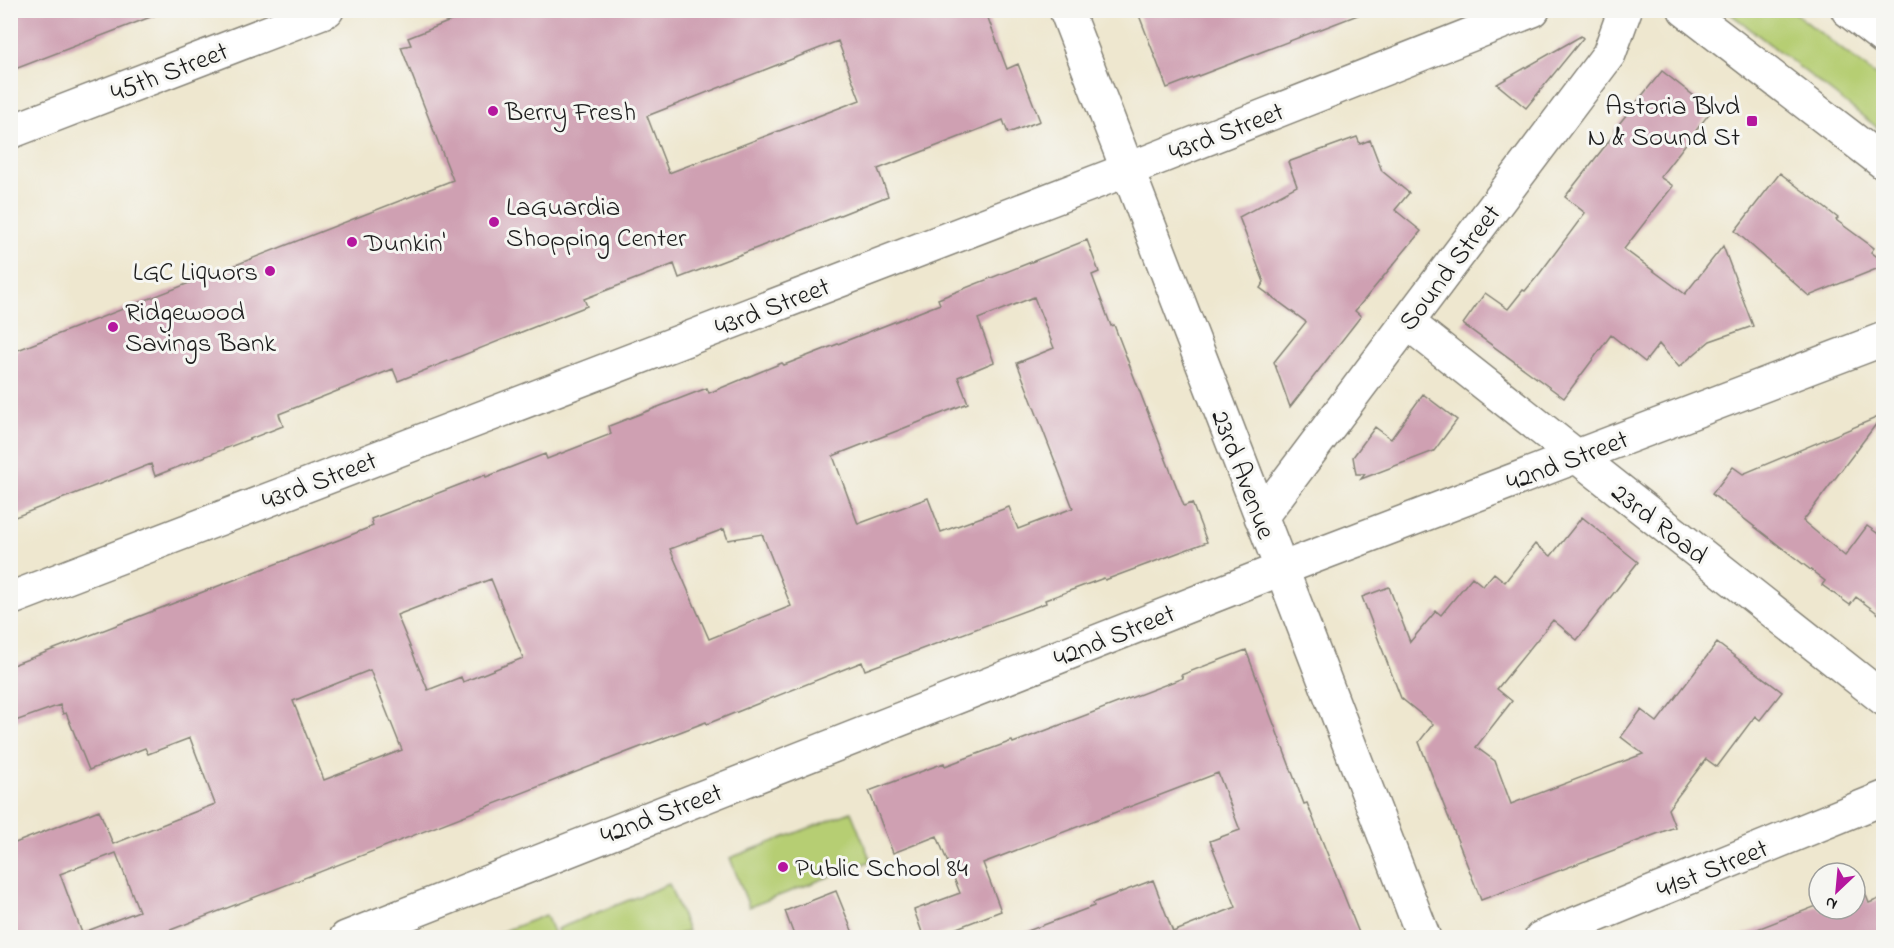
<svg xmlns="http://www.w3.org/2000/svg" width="1894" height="948" font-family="'Indie Flower',sans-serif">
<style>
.green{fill:#b6ce73;stroke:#697548;stroke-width:1.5}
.building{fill:#cfa0b2;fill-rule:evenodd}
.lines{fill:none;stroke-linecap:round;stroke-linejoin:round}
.street-casing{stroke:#858276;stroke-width:36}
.secondary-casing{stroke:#858276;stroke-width:36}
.highway-casing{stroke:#858276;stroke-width:36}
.street{stroke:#fff;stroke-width:33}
.secondary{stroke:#fff;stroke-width:33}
.highway{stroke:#fff;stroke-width:33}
.poi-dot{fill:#b5179e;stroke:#f6f6f2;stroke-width:2}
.labels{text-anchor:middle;stroke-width:6;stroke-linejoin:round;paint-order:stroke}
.street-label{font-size:27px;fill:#1c1c1c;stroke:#f6f6f2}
.poi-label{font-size:27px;fill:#1c1c1c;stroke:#f6f6f2;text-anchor:start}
</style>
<rect width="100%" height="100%" fill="#f6f6f2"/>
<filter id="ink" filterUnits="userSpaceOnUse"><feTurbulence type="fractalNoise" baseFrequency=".0167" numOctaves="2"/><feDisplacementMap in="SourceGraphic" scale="12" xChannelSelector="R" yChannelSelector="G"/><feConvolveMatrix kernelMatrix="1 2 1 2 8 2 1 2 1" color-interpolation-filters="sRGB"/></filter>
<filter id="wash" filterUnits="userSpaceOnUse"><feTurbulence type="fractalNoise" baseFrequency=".008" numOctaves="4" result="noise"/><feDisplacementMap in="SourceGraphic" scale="24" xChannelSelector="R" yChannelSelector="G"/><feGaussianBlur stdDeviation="1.35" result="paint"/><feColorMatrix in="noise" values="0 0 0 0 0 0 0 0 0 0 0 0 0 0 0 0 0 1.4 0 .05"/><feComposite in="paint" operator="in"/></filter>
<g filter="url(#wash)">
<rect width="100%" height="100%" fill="#eee7cf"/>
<path class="green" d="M1727 11H1792L1883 81V132Z
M851 812 871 861 749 907 730 858Z
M669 884 688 931 671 937H560L557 929Z
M546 915 555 937 491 936Z"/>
<g id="blocks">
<path class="building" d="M10 10H161V13L10 71Z
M478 10H985L1007 69 1018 64 1040 121 1008 133 1003 120 878 169 888 196 739 255 679 278 674 264 584 299 587 306 398 381 393 369 279 414 283 426 155 476 151 464 10 519V353L453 180 401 47 411 45 408 38ZM838 41 860 100 669 173 647 116Z
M1137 10H1363V13L1167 88Z
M1581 36 1583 38 1526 108 1497 84Z
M1662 71 1712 110 1660 177 1673 186 1624 249 1685 294 1723 246 1753 326 1710 341 1679 367 1659 344 1645 362 1611 335 1564 398 1463 324 1485 293 1508 309 1523 290 1525 291 1540 273 1585 213 1565 197 1616 132 1614 130Z
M1357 137 1360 144 1370 140 1382 171 1409 193 1395 210 1421 231 1355 311 1361 316 1290 407 1274 362 1306 322 1260 288 1264 282 1239 217 1297 186 1288 162Z
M1780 173 1838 218 1836 220 1874 248 1871 252 1884 262V266L1809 296 1735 231Z
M1087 240 1099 272 1092 275 1111 326 1114 325 1184 506 1192 503 1207 542 1105 580 1104 578 1045 600 1046 603 865 670 862 662 707 724 706 722 630 751 150 938H10V845L99 810 113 844 215 804 190 738 148 754 145 748 89 770 66 713 63 714 60 705 10 723V666L341 539 373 526 371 519 459 485 485 475 486 477 545 454 547 459 611 434 609 426 707 388 709 393 772 367 782 363 784 365 940 304 938 299ZM1034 297 1054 348 1017 363 1073 508 1018 529 1009 507 941 532 928 498 858 524 833 456 968 403 958 377 994 362 978 319ZM724 529 728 540 762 534 791 606 709 639 670 549ZM491 579 523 658 463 682 461 677 428 690 397 615ZM370 670 402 750 324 780 293 701ZM116 853 139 911 82 933 60 874Z
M1423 394 1457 420 1434 451 1361 479 1365 474H1356L1353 457 1375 427 1391 439Z
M1883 415 1803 521 1845 556 1867 526 1884 538V618L1856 597 1850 605 1822 585 1825 581 1712 494 1733 467 1743 474Z
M1582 517 1638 562 1577 640 1553 620 1497 689 1512 701 1476 747 1495 761 1511 804 1643 754 1621 737 1641 710 1657 722 1717 643 1782 692 1760 720 1755 716 1717 767 1706 759 1668 809 1675 827 1481 900 1419 742 1433 724 1401 698 1362 597 1389 587 1410 642 1436 611 1441 615 1472 577 1483 586 1494 573 1505 582 1535 544 1551 556Z
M1246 650 1304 804 1307 803 1361 938H1017V935L1094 906 1093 903 1153 880 1173 932 1236 907 1210 841 1240 830 1218 773 983 863 1001 911 931 938H924L914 910 960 893 937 836 893 853 869 791 944 763 945 766 1012 741 1013 743 1183 678 1181 675Z
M1863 888 1869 903 1884 897V938H1742V935L1819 905V909H1855V892Z
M836 891 855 938H795L785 911Z"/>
</g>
</g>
<g filter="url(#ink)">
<use href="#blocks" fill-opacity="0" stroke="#858276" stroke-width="1.5"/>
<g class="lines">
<g class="street-casing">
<path id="street" d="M1066 10 1424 938
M10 132 327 10
M1408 323 1884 699
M1261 517 1609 54 1625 10
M10 599 1127 170 1533 10
M346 938 1281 569 1884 339
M1541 938 1884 798"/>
</g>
<g class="secondary-casing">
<path id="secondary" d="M1685 10 1884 163"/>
</g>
<g class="highway-casing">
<path id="highway" d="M1848 10 1884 38"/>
</g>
<use href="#street" class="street"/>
<use href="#secondary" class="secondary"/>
<use href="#highway" class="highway"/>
</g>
</g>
<g class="poi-dot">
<circle cx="493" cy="111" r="6"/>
<rect x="1746" y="115" width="12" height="12" rx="3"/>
<circle cx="494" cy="222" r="6"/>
<circle cx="352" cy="242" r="6"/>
<circle cx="270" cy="271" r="6"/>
<circle cx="113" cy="327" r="6"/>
<circle cx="783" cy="867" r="6"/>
</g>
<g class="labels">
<g class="street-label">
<text transform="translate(169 71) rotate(-21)" y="9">45th Street</text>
<text transform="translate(1226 131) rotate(-21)" y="9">43rd Street</text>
<text transform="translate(1449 267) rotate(-53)" y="9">Sound Street</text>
<text transform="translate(772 306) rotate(-21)" y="9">43rd Street</text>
<text transform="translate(1567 460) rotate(-21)" y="9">42nd Street</text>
<text transform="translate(1244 474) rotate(69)" y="9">23rd Avenue</text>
<text transform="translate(319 480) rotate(-21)" y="9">43rd Street</text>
<text transform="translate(1660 523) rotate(38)" y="9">23rd Road</text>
<text transform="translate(1114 635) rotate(-22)" y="9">42nd Street</text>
<text transform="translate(661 813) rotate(-21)" y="9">42nd Street</text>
<text transform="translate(1712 868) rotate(-22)" y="9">41st Street</text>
</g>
<g class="poi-label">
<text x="1740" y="114" text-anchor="end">Astoria Blvd<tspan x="1740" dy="31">N &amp; Sound St</tspan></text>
<text x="505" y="120">Berry Fresh</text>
<text x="506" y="215">LaGuardia<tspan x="506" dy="31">Shopping Center</tspan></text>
<text x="364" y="251">Dunkin'</text>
<text x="258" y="280" text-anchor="end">LGC Liquors</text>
<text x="125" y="320">Ridgewood<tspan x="125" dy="31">Savings Bank</tspan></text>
<text x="795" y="876">Public School 84</text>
</g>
</g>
<rect width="1894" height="948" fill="none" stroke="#f6f6f2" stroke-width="36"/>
<g transform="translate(1837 891) rotate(206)"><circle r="28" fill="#f6f6f2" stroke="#9f9f9c" stroke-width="1.5"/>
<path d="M0-4.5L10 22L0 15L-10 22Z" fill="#b5179e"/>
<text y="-9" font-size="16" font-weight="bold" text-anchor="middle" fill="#1c1c1c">N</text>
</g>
</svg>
